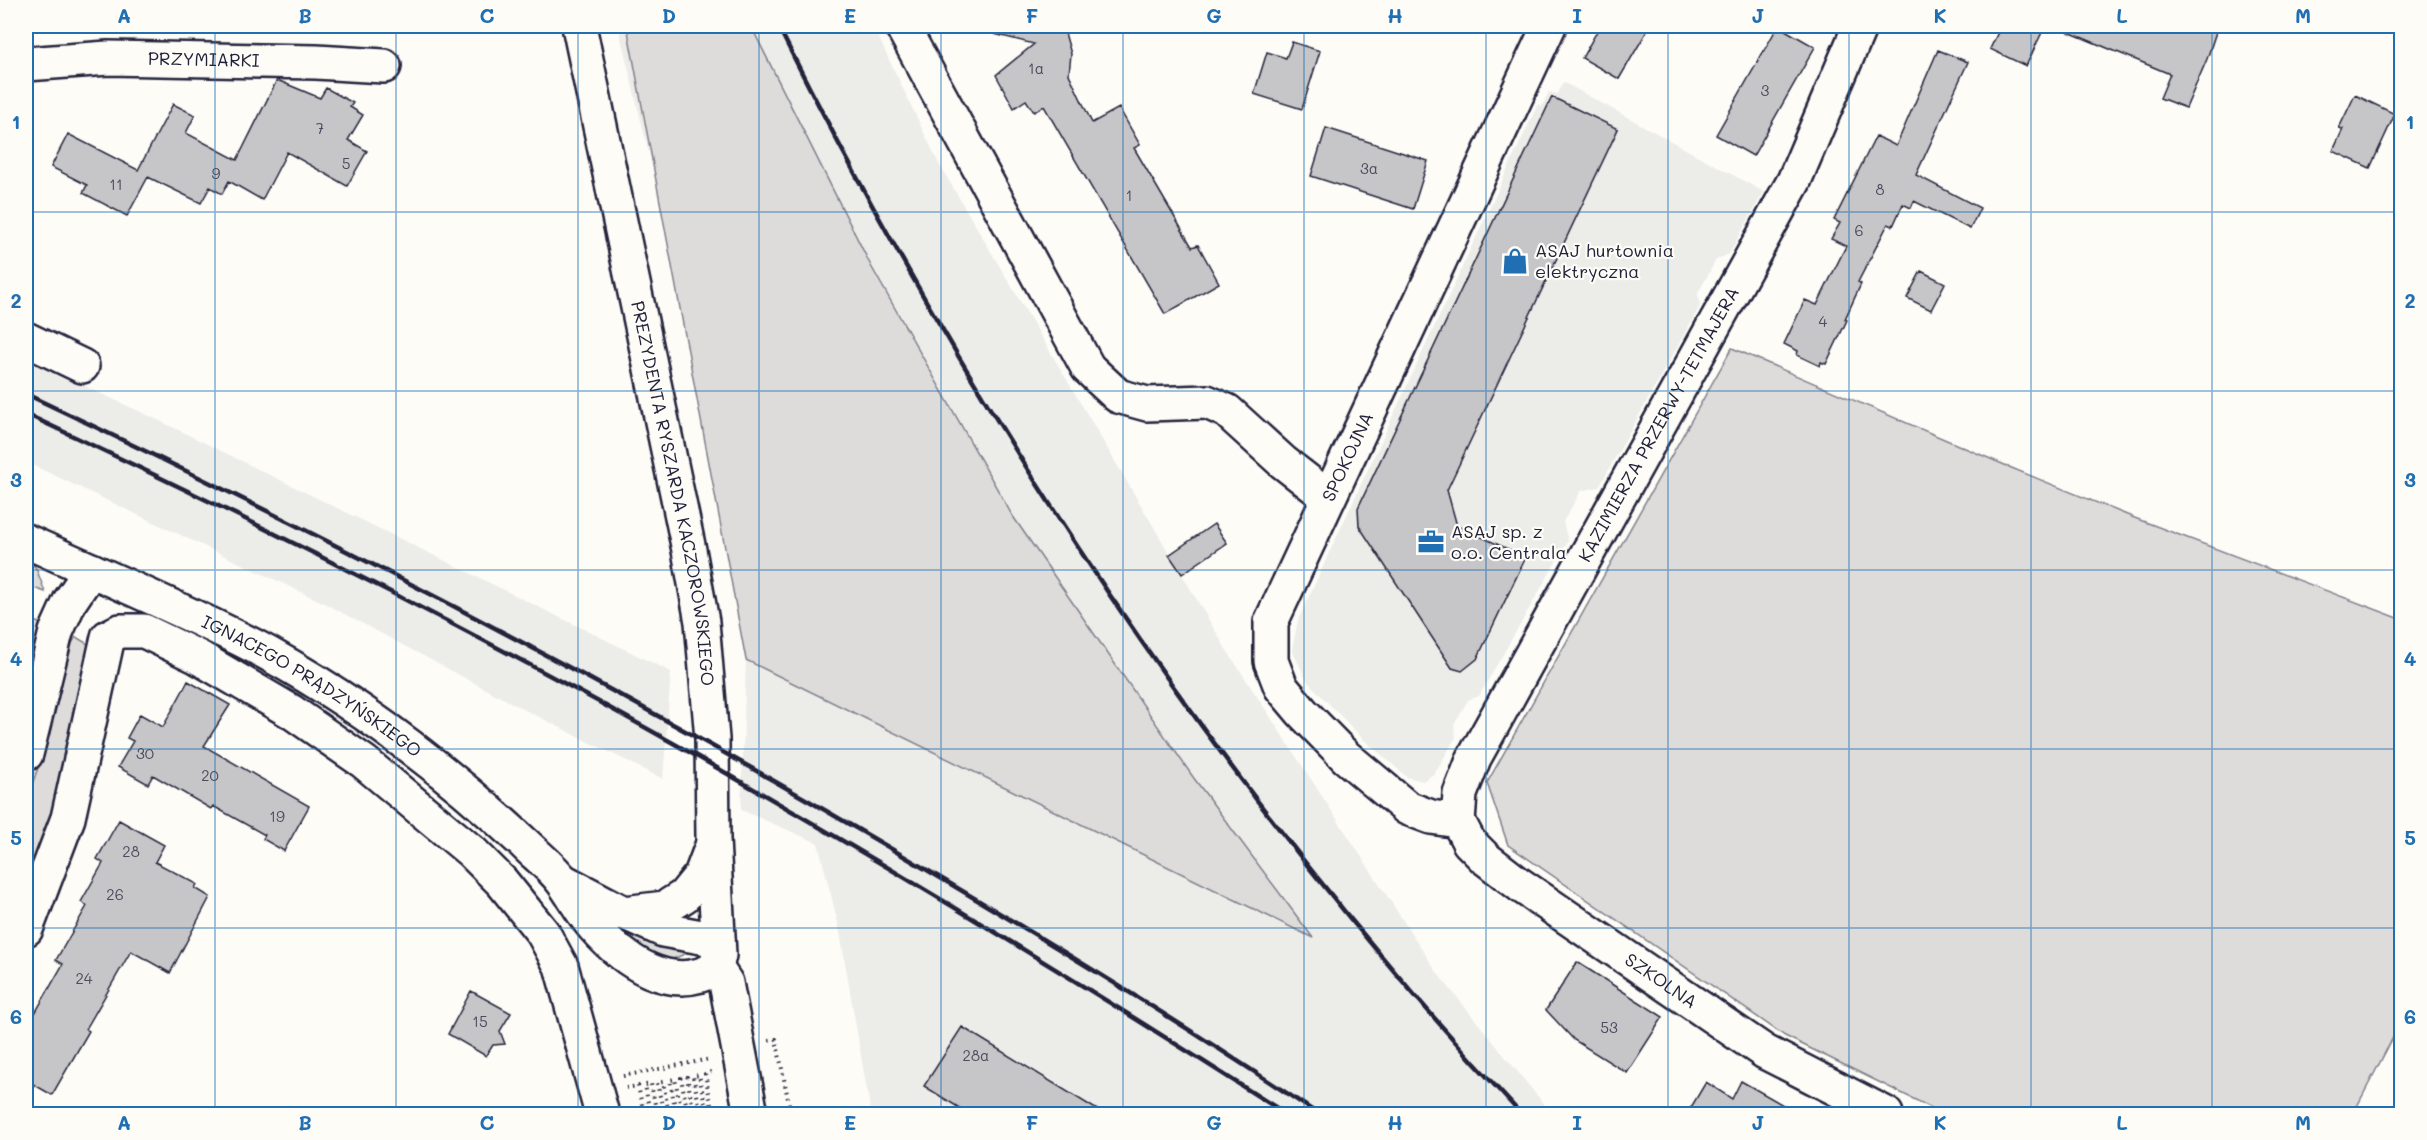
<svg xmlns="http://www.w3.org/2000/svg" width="2427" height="1140" font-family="Mali,sans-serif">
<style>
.built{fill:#ecece9}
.green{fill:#dddcdb;stroke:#807f8b;stroke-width:1.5}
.building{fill:#c6c6c8;stroke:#22223b;stroke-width:1.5}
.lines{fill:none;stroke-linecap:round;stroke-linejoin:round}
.minor-casing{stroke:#22223b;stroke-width:38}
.major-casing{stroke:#22223b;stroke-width:38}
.path{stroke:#22223b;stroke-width:4;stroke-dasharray:1.5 4.5;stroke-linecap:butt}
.minor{stroke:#fdfcf7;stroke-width:33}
.major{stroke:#fdfcf7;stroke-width:33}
.rail{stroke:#22223b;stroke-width:4.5}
.grid{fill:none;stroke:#1f6fb2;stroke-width:1.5;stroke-opacity:0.55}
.labels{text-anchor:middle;stroke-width:4.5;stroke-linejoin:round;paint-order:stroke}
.number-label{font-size:15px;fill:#4b4b5e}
.street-label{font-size:18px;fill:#22223b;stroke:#fdfcf7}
.poi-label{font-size:18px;fill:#22223b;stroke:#fdfcf7;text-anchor:start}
.neatline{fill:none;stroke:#1f6fb2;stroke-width:2}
.grid-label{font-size:20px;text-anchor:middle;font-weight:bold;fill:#1f6fb2}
</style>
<rect width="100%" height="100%" fill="#fdfcf7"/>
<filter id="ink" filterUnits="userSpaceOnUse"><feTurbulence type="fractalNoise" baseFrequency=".0167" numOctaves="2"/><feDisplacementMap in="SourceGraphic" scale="12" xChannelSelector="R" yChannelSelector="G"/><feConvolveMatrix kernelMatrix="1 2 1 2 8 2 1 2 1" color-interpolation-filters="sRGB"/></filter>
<g filter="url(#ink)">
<path class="built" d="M618 26H873L939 164 1226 649 1438 974 1552 1114H871L839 927 818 843 741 810 746 660 661 203Z
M1563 82 1764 192 1729 254 1716 260 1698 293 1700 306 1599 487 1581 491 1563 522 1568 541 1479 696 1468 700 1454 725 1456 737 1435 773 1423 781 1407 777 1363 739 1307 681 1292 650 1298 620 1538 104 1542 106 1549 92 1557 94Z
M26 359 158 420 671 672 663 779 523 709 320 601 26 462Z"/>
<path class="green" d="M627 26H751L871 266 1012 515 1193 777 1313 938 746 660Z
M1732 348 2014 469 2132 517 2401 619V1022L2353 1114H1944L1785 1036 1508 845 1487 783Z
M26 558 36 568 45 592 28 586 26 576Z
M28 618 43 625 26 698V619Z
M76 637 93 647 58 810 26 899V802L46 745 69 647Z
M609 922 687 950V953L671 960 654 959Z"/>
<path class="building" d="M996 26H1063L1071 54 1069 74 1092 123 1119 108 1140 145 1134 148 1192 247 1198 245 1219 283 1165 314 1044 106 1034 112 1026 100 1014 108 996 75 1034 44 994 34Z
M1600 26H1650L1619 79 1582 58Z
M1778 26 1815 47 1753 156 1716 135Z
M2001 26H2045L2026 66 1990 49Z
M2054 26H2218L2207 59 2186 108 2160 98 2170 74Z
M1292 42 1320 51 1302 109 1254 94 1267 52 1286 58Z
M1938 50 1968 62 1916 175 1980 208 1970 229 1914 201 1911 208 1903 204 1893 226 1888 224 1858 282 1861 284 1845 319 1847 320 1826 364 1821 362 1820 366 1797 355 1798 351 1784 344 1805 300 1817 305 1846 246 1831 239 1840 223 1834 220 1876 136 1896 146Z
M277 80 320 98 326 88 353 103 350 107 363 115 348 140 367 151 347 186 287 152 262 200 229 181 222 194 210 187 201 203 148 177 127 216 83 193 87 185 51 167 68 134 138 170 173 104 195 115 186 133 237 160Z
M2355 95 2395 114 2370 168 2333 151 2343 129 2339 128Z
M1552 97 1618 129 1447 490 1457 526 1526 557 1477 659 1462 671 1452 668 1359 526 1358 508Z
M1326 128 1428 161 1413 209 1311 176Z
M1921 271 1945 283 1931 310 1907 298Z
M1214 524 1227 543 1182 574 1169 555Z
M188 681 230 705 204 746 309 806 284 851 263 839 265 835 213 806 211 809 153 775 148 784 118 767 133 741 127 738 140 714 163 727Z
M119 820 164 845 155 862 197 884 195 888 210 897 170 973 131 951 86 1029 89 1031 52 1095 26 1080V1029L63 964 56 960 87 906 81 902 103 863 97 859Z
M1577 962 1663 1017 1627 1073 1574 1040 1546 1010Z
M471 991 511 1013 500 1031 505 1044 493 1045 486 1056 448 1034Z
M962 1027 1104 1114H969L924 1086Z
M1741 1081 1799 1114H1687L1706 1082 1732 1099Z"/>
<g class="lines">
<g class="minor-casing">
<g id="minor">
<path d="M902 26 1088 368 1118 396 1147 404 1207 402 1227 411 1283 462 1328 497"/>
<path id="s1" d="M26 64 108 58 316 62 384 66"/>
<path d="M26 339 82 366"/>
<path d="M26 541 91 570"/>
<path id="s2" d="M1458 821 1431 817 1407 808 1346 757 1302 712 1281 687 1271 661V622L1549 26"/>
<path id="s3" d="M1458 821 1460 794 1474 758 1794 181 1860 26"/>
<path id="s4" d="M1458 821 1469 842 1485 858 1520 885 1765 1052 1886 1114"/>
<path d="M26 929 68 818 108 637 120 631H144L198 657 292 712 364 762 472 852 502 882 543 933 561 966 602 1114"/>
</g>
</g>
<g class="major-casing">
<g id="major">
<path id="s5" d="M579 26 689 550 702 622 712 739 713 839 719 955 716 968"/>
<path id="s6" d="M26 754 56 632 70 601 91 570C150 597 210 622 267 653 361 705 447 771 525 844 537 856 553 868 563 882 574 897 582 913 594 927 624 961 671 995 716 968"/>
<path d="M565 882 624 913 665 908 684 896 701 875 712 846"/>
<path d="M625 913 663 930 718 940"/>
<path d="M716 968 726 983 751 1114"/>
</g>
</g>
<path class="path" d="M26 601 34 604
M769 1040 776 1039 791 1114
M711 1072 705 1074 713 1114
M623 1076 710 1059
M626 1088 638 1086 644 1114
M650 1114 645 1085 651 1084 657 1114
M664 1114 657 1083 663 1082 669 1114
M676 1114 670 1080 675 1079 682 1114
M688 1114 681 1078 687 1077 694 1114
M701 1114 693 1076 699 1075 707 1114"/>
<use href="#minor" class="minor"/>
<use href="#major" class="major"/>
<path class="rail" d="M778 26C974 417 1222 794 1521 1114
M26 394C346 545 656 707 959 889 1080 961 1201 1035 1318 1114
M26 414C251 519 474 631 691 753 893 868 1091 989 1286 1114"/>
</g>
</g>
<path class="grid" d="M215 26V1114M396 26V1114M578 26V1114M759 26V1114M941 26V1114M1123 26V1114M1304 26V1114M1486 26V1114M1668 26V1114M1849 26V1114M2031 26V1114M2212 26V1114M26 212H2402M26 391H2402M26 570H2402M26 749H2402M26 928H2402"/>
<defs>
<g id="shop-bare" transform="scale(2.07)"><path d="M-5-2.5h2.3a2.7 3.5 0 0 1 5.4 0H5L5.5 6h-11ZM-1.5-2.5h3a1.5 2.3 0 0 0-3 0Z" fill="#1f6fb2" stroke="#fdfcf7" stroke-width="2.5" paint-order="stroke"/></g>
<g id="office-bare" transform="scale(2.07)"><path d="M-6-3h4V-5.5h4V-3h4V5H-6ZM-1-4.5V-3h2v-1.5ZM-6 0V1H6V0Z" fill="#1f6fb2" stroke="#fdfcf7" stroke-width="2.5" paint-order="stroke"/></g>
</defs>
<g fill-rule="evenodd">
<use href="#shop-bare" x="1515" y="261"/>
<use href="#office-bare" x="1431" y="542"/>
</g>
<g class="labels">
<g class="number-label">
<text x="1036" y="74">1a</text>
<text x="1765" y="96">3</text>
<text x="320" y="134">7</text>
<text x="346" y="169">5</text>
<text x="1369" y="174">3a</text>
<text x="216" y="179">9</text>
<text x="116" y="190">11</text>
<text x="1880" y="195">8</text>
<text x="1129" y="201">1</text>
<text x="1859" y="236">6</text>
<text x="1823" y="327">4</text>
<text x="145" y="759">30</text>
<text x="210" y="781">20</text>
<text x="277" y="822">19</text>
<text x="131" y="857">28</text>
<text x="115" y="900">26</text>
<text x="84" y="984">24</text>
<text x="480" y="1027">15</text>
<text x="1609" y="1033">53</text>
<text x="976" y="1061">28a</text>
</g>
<g class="street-label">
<text dy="6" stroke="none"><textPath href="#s1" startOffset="178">PRZYMIARKI</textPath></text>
<text dy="6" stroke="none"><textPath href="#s3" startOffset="447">KAZIMIERZA PRZERWY-TETMAJERA</textPath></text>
<text dy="6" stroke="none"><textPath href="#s2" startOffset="477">SPOKOJNA</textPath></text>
<text dy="6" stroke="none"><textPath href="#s5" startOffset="477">PREZYDENTA RYSZARDA KACZOROWSKIEGO</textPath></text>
<text dy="6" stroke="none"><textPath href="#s6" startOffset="447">IGNACEGO PRĄDZYŃSKIEGO</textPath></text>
<text dy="6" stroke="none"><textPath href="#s4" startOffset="261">SZKOLNA</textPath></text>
</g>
<g class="poi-label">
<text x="1535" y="257">ASAJ hurtownia<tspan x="1535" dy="21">elektryczna</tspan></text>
<text x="1451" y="538">ASAJ sp. z<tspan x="1451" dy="21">o.o. Centrala</tspan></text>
</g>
</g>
<rect width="2427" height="1140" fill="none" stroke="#fdfcf7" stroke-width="66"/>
<rect x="33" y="33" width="2361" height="1074" class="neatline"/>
<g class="grid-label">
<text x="124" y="23">A</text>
<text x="305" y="23">B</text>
<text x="487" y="23">C</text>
<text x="669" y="23">D</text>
<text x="850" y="23">E</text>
<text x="1032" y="23">F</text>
<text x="1214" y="23">G</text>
<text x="1395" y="23">H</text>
<text x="1577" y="23">I</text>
<text x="1758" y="23">J</text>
<text x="1940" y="23">K</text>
<text x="2122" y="23">L</text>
<text x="2303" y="23">M</text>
<text x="16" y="129">1</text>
<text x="2410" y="129">1</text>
<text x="16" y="308">2</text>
<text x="2410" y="308">2</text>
<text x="16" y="487">3</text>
<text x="2410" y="487">3</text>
<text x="16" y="666">4</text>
<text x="2410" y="666">4</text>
<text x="16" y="845">5</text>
<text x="2410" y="845">5</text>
<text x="16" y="1024">6</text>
<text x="2410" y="1024">6</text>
<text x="124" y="1130">A</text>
<text x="305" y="1130">B</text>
<text x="487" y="1130">C</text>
<text x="669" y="1130">D</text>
<text x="850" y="1130">E</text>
<text x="1032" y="1130">F</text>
<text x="1214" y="1130">G</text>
<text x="1395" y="1130">H</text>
<text x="1577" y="1130">I</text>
<text x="1758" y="1130">J</text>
<text x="1940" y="1130">K</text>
<text x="2122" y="1130">L</text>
<text x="2303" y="1130">M</text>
</g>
</svg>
